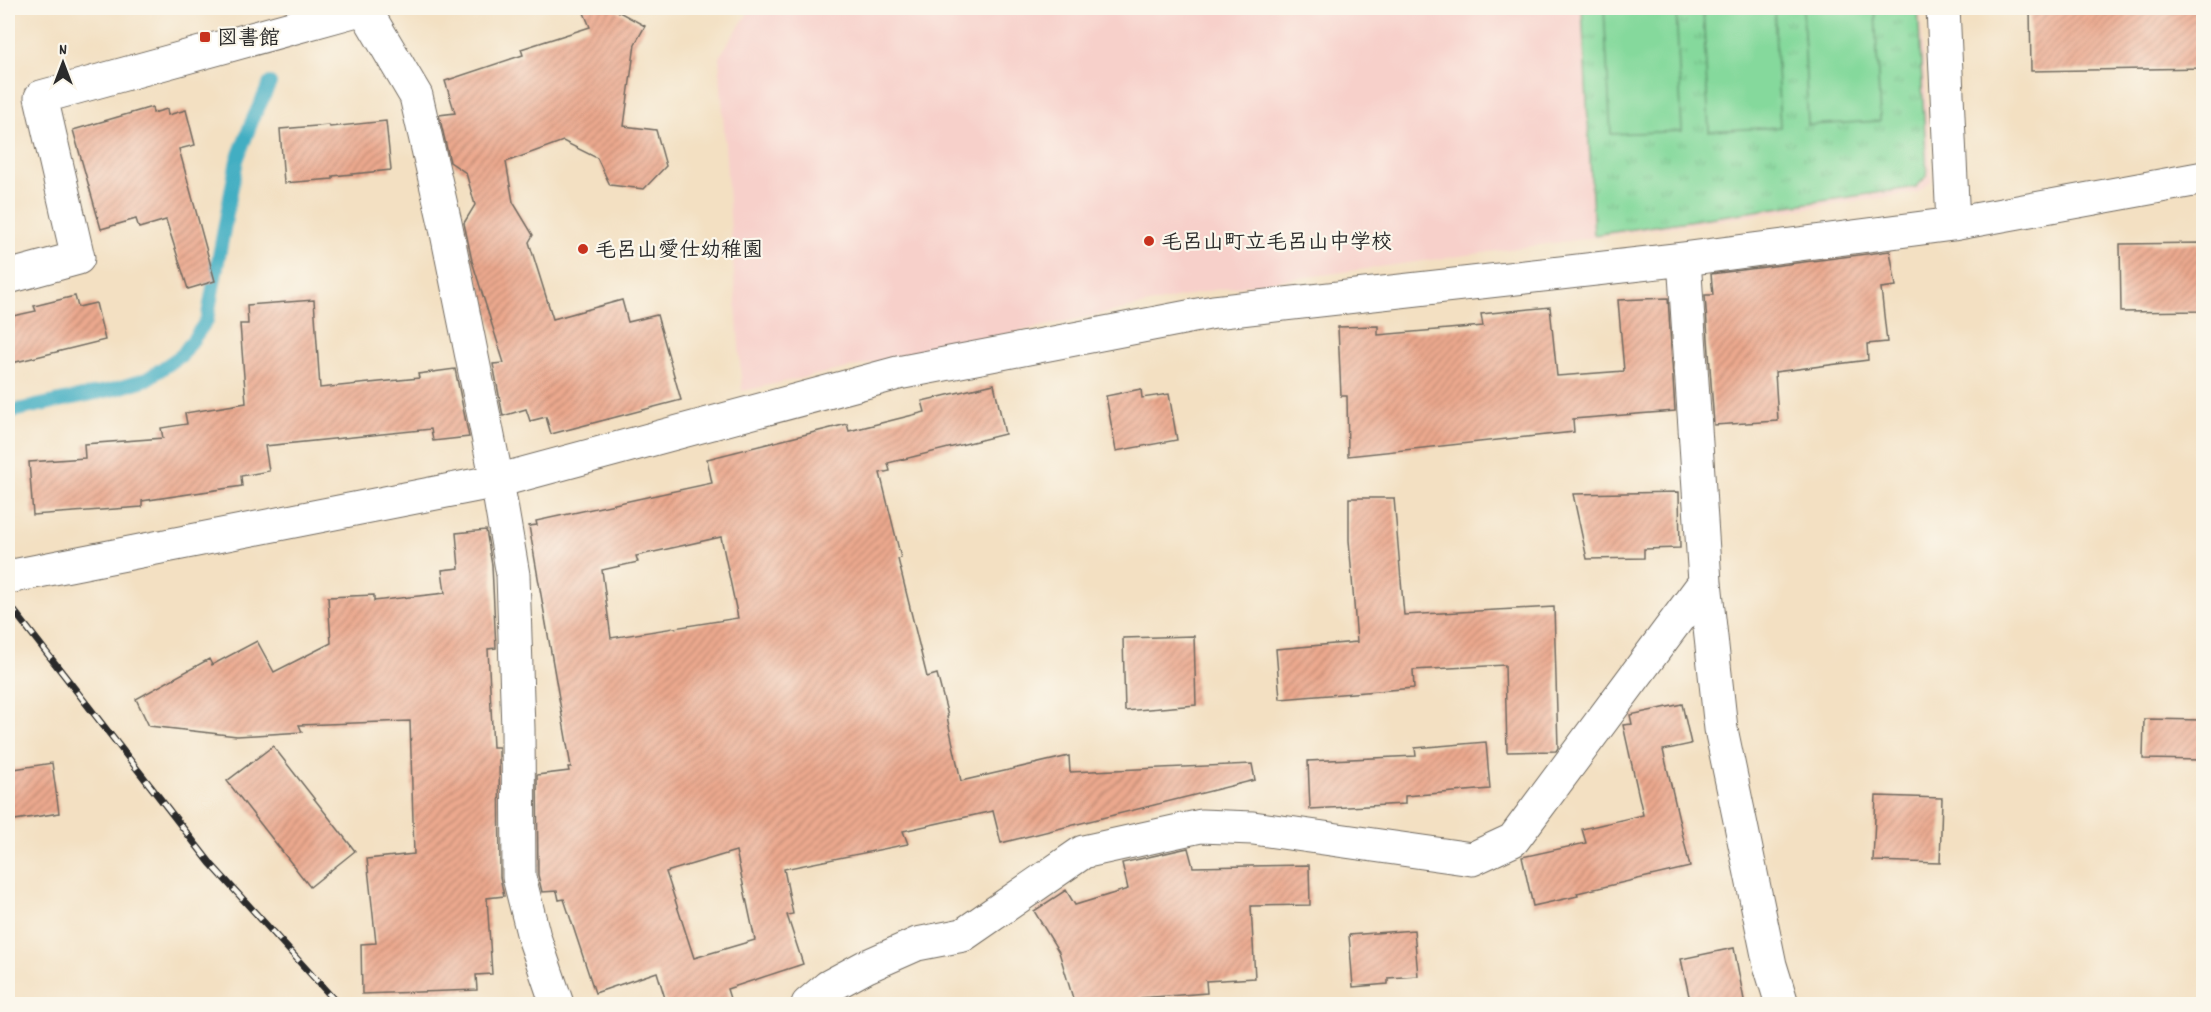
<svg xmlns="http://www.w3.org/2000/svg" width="2211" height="1012" font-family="Dekko,'Klee One',sans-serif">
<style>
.built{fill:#f7d0ca}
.grass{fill:url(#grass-tufts);stroke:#588264;stroke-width:1.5}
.garden{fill:#85d99c;stroke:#588264;stroke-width:1.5}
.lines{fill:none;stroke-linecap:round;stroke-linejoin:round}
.stream{stroke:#43aec2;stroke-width:14}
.building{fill:url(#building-hatch);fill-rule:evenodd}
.minor-casing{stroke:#716a60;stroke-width:35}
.minor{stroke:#fff;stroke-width:33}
.rail-casing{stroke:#2b2b2b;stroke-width:7}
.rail{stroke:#fbf7ec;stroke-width:4.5;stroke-dasharray:14;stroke-linecap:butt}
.poi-dot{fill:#c8321e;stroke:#fbf7ec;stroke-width:2}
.labels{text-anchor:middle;stroke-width:4.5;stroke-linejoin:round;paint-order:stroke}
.poi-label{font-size:21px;font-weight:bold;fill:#2b2b2b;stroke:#fbf7ec;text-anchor:start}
</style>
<defs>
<pattern id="grass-tufts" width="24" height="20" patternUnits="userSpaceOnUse" patternTransform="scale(1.5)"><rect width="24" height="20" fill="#85d99c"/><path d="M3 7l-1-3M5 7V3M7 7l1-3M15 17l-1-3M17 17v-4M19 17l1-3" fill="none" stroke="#73ba87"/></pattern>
<pattern id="building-hatch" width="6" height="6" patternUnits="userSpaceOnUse" patternTransform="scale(1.5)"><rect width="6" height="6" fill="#eca98e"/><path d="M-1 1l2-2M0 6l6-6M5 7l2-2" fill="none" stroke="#bf8a74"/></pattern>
</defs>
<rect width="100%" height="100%" fill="#fbf7ec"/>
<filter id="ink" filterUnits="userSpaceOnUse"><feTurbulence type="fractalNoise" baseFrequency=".0167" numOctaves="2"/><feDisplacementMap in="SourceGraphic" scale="12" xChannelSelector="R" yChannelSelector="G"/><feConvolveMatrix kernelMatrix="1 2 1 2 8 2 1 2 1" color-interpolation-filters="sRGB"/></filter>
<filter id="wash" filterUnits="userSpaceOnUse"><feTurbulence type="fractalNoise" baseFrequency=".008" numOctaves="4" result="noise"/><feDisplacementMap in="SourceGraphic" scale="24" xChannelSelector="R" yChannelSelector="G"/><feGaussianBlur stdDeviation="1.35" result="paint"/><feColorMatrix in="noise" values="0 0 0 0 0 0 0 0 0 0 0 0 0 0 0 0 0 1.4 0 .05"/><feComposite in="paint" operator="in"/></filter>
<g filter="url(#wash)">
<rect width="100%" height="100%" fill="#f3e0c2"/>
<path class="built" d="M751 8H1920L1932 181 1917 193 1214 290 742 391 719 57Z"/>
<path class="grass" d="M1582 8H1918L1927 176 1916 187 1594 235Z"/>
<path class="garden" d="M1604 8H1676L1682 131 1611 134Z
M1703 8H1774L1780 127 1709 131Z
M1803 8H1875L1880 121 1808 125Z"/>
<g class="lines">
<path class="stream" d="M8 412 115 389 147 379 182 355 207 320 237 160 252 121 270 83"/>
</g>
<g id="blocks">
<path class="building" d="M582 8H612L645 26 635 44 624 126 656 130 666 166 644 189 610 185 597 158 563 141 506 162 513 202 533 235 529 242 553 319 622 300 628 322 657 315 681 400 551 434 546 417 530 421 526 409 503 416 493 364 504 363 472 261 464 223 475 205 466 173 450 162 439 115 455 113 445 81 523 55 521 49 590 27Z
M2030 8H2204V68L2031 71Z
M152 107 153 113 167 109 168 115 186 110 195 145 179 149 215 281 188 289 166 220 139 228 136 219 101 229 73 130Z
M386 121 391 170 333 176V179L284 183 280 129 329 125 330 127Z
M2204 243V311L2121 312 2120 244Z
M1890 251 1896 286 1881 288 1887 342 1867 344 1868 360 1775 372 1778 421 1714 425 1705 295H1713L1711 274Z
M75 296 78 307 96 303 105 340 8 364V317L36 311 34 306Z
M1668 298 1675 411 1573 419 1574 432 1348 456 1347 396H1341L1338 327 1378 326V335L1483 326 1481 314 1550 307 1557 376 1624 371 1618 300Z
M314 300 320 388 419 378 418 374 455 369 469 437 433 441 431 429 265 446 269 471 241 476 242 486 142 501V507L33 515 29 462 85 458 84 444 163 438 161 428 187 424 185 413 246 403 240 324H248L247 305Z
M994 384 1005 434 888 463 890 471 880 473 901 558 898 559 927 677 937 674 948 716 947 717 961 781 1069 756 1070 772 1252 764 1255 780 1001 843 993 811 903 831 908 844 784 869 793 914 787 915 803 964 727 989 732 1005H667L657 972 595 993 564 899 559 900 557 891 542 892 538 875 537 775 569 771 568 767H571L529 526 537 525 536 521 712 483 707 459 847 424 849 431 925 412 922 401ZM721 537 738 618 611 638 602 570 638 562 636 556ZM736 851 755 940 694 958 666 872Z
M1141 389 1142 398 1169 394 1177 440 1116 451 1106 396Z
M1679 492 1680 548 1644 549V558L1587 559 1573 494Z
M1349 498H1394L1404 615 1554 607 1558 748 1556 751 1507 752 1505 665 1413 670 1414 688 1280 699 1276 649 1357 642 1349 540Z
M486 530 492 565 496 648 488 649 493 747H499L500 877 504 896 487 898 492 974 476 975 477 990 362 994 361 944 376 943 367 859 414 854 410 721 299 725 302 732 237 736 149 726 136 699 209 659 212 665 257 641 274 672 331 643 328 597 374 595V601L445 593 442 570 459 568 456 533Z
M1194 636 1196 705 1125 711 1123 638Z
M1682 704 1691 744 1663 750 1690 867 1577 893 1578 896 1533 906 1522 857 1586 843 1582 829 1643 815 1623 725 1632 724 1630 715Z
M2144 719 2204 720V760L2143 759Z
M1486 742 1490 789 1405 796V804L1310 809 1308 761 1416 756 1415 748Z
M273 746 355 851 310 887 227 781Z
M52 763 59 813 8 821V770Z
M1876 796 1942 798 1940 863 1873 861Z
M1188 848 1193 867 1309 865 1310 905 1251 906 1255 978 1206 981 1207 993 1141 998 1143 1005H1075L1059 952 1034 911 1066 890 1075 905 1128 889 1122 863Z
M1414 930 1418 976 1388 978V984L1353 987 1349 935Z
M1734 948 1745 1005H1691L1681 959Z"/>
</g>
</g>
<g filter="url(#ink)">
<use href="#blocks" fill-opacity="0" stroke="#716a60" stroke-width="1.5"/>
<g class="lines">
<g class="minor-casing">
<path id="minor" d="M364 8 416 96 445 223 497 481 513 575 518 729 519 877 534 937 557 1004
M1943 8 1953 224
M1684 259 1705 582 1721 729 1770 965 1782 1004
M8 277 78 258 41 97 364 8
M8 577 497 481 898 373 1214 312 1684 259 1953 224 2204 178
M808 1004 828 987 865 967 917 944 963 935 1083 852 1201 826 1253 828 1472 859 1513 840 1705 582"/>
</g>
<use href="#minor" class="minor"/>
<g class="rail-casing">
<path id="rail" d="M8 603 211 864 338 1004"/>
</g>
<use href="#rail" class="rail"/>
</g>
</g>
<g class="poi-dot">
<rect x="199" y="31" width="12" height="12" rx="3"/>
<circle cx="1149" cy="241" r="6"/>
<circle cx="583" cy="249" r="6"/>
</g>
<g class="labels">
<g class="poi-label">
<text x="217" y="44">図書館</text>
<text x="1161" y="248">毛呂山町立毛呂山中学校</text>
<text x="595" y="256">毛呂山愛仕幼稚園</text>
</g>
</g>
<rect width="2211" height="1012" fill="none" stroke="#fbf7ec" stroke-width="30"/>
<g transform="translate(63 63)" stroke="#fbf7ec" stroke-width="4.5" paint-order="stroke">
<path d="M0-4.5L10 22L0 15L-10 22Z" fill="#2b2b2b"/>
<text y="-9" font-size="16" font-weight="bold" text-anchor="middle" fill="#2b2b2b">N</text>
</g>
</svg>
